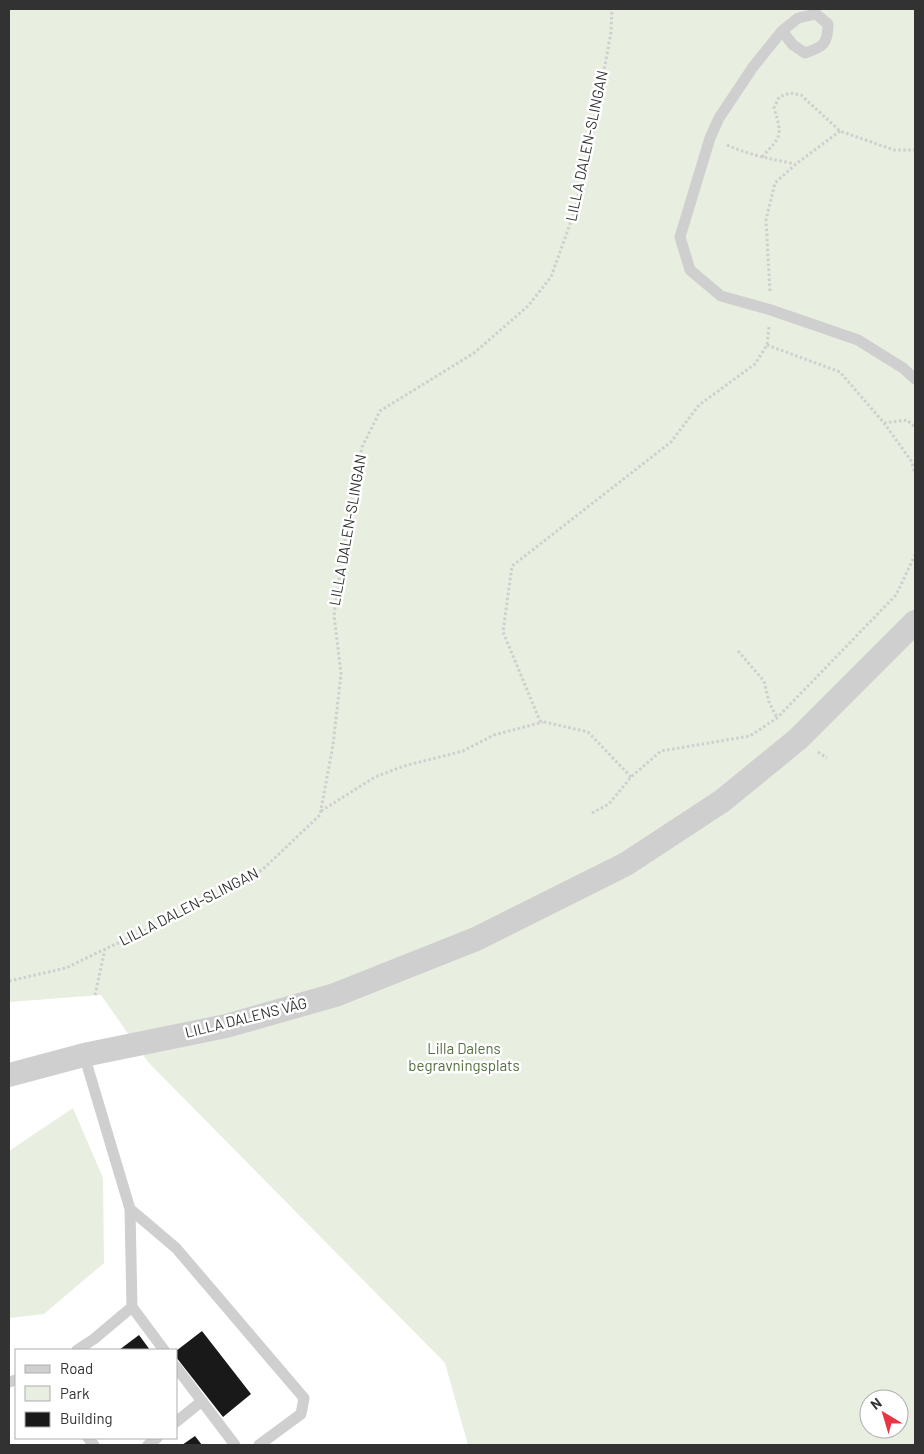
<svg xmlns="http://www.w3.org/2000/svg" width="924" height="1454" font-family="Barlow,sans-serif">
<style>
.green{fill:#e8eee0;fill-rule:evenodd}
.building{fill:#191919}
.lines{fill:none;stroke-linecap:round;stroke-linejoin:round}
.path{stroke:#cfcfcf;stroke-width:3;stroke-dasharray:2.5 2.5;stroke-linecap:butt}
.lane{stroke:#cfcfcf;stroke-width:11}
.street{stroke:#cfcfcf;stroke-width:24}
.labels{text-anchor:middle;stroke-width:5;stroke-linejoin:round;paint-order:stroke}
.street-label{font-size:15px;fill:#323232;stroke:#fff}
.park-label{font-size:15px;fill:#556f3d;stroke:#fff}
</style>
<rect width="100%" height="100%" fill="#fff"/>
<path class="green" d="M9 9H915V1445H468L445 1363 148 1062 101 995 9 1002ZM869 1399H899V1429H869Z
M73 1108 103 1178 104 1263 44 1314 9 1318V1151Z"/>
<path class="building" d="M202 1331 251 1394 223 1417 176 1357V1351Z
M139 1335 150 1350H119Z
M195 1436 202 1445H182Z"/>
<g class="lines">
<path class="path" d="M727 145C749 155 771 159 795 164
M762 157C781 136 783 137 774 108L779 97 790 93 801 95 840 131 894 150H915
M770 291 766 220 775 183 796 164 840 131
M767 345 840 372 884 423 912 462 915 474
M884 423 907 420 915 427
M738 651 764 681 769 702 777 718
M818 752 827 758
M631 777 588 732 540 721 503 632 512 566 671 442 699 405 755 364 767 345 769 327
M321 811 375 777 404 766 463 751 494 735 543 722
M592 813 609 804 631 777 661 751 750 736 777 718 896 595 915 555
M9 981 66 968 105 949
M95 995 105 949 187 911 262 870 320 815 333 745 341 674 334 615 348 519 362 447 380 411 474 353 528 306 551 277 574 213 588 158 611 32 612 9"/>
<path class="lane" d="M782 31 793 45 805 53C823 47 828 44 828 24L816 14 798 18 782 31 753 67 719 118 710 138 680 237 690 270 721 296 771 310 858 340 903 368 915 379
M84 1055 130 1209 132 1307 164 1350
M130 1209 176 1248 304 1398 301 1414 259 1445
M77 1350 94 1339 132 1307
M176 1367 235 1445
M9 1382 16 1380
M176 1422 202 1401
M88 1438 94 1445
M148 1445 157 1438"/>
<path class="street" d="M9 1075 84 1055 226 1026 335 995 476 939 626 864 722 801 798 739 915 622"/>
</g>
<g class="labels">
<g class="street-label">
<text transform="translate(587 146) rotate(-78)" y="5">LILLA DALEN-SLINGAN</text>
<text transform="translate(348 530) rotate(-80)" y="5">LILLA DALEN-SLINGAN</text>
<text transform="translate(189 907) rotate(-27)" y="5">LILLA DALEN-SLINGAN</text>
<text transform="translate(246 1018) rotate(-14)" y="5">LILLA DALENS VÄG</text>
</g>
<g class="park-label">
<text x="464" y="1054">Lilla Dalens<tspan x="464" dy="17">begravningsplats</tspan></text>
</g>
</g>
<rect width="924" height="1454" fill="none" stroke="#323232" stroke-width="20"/>
<rect x="15" y="1349" width="162" height="90" fill="#ffffff" stroke="#adadad"/>
<rect x="25" y="1365" width="25" height="8" fill="#cfcfcf" stroke="#adadad"/>
<text x="60" y="1374" font-size="15" fill="#323232">Road</text>
<rect x="25" y="1386" width="25" height="15" fill="#e8eee0" stroke="#adadad"/>
<text x="60" y="1399" font-size="15" fill="#323232">Park</text>
<rect x="25" y="1412" width="25" height="15" fill="#191919" stroke="#adadad"/>
<text x="60" y="1424" font-size="15" fill="#323232">Building</text>
<g transform="translate(884 1414) rotate(322)"><circle r="24" fill="#ffffff" stroke="#adadad"/>
<path d="M0-4L9 19L0 12L-9 19Z" fill="#e93443"/>
<text y="-8" font-size="14" font-weight="bold" text-anchor="middle" fill="#323232">N</text>
</g>
</svg>
